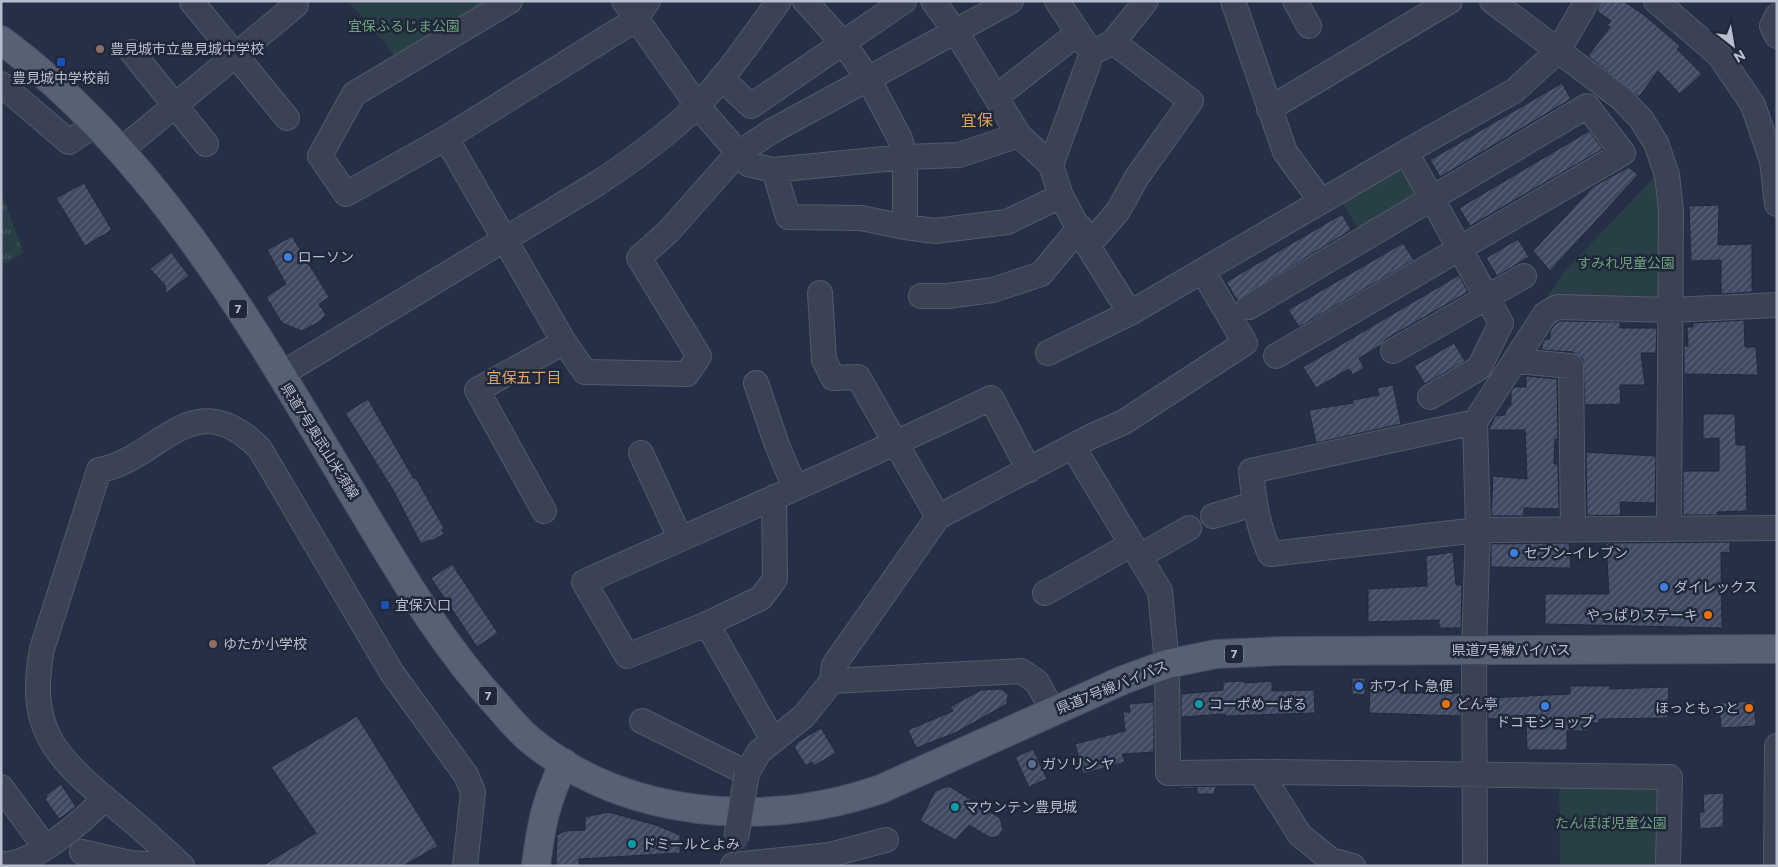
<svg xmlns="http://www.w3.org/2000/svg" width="1778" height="867" font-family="Commissioner,'Noto Sans JP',sans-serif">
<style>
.grass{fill:url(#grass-tufts)}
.park{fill:#283f45}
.building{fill:url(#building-hatch);stroke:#21293b}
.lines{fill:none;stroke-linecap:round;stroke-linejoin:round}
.minor-casing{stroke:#535a6b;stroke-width:26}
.major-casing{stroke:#444b5d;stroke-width:30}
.minor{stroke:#3a4254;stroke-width:24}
.major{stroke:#586174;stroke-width:28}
.minor-bridge-casing{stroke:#535a6b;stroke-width:26;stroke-linecap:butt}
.minor-bridge{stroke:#3a4254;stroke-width:24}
.education-dot{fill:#8d6e63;stroke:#1f2739;stroke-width:2}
.transit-dot{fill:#1a4fb4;stroke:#1f2739;stroke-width:2}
.shop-dot{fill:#3f7fe0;stroke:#1f2739;stroke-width:2}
.food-dot{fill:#e8710a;stroke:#1f2739;stroke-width:2}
.culture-dot{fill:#0f9aa8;stroke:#1f2739;stroke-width:2}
.service-dot{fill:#5c6f8a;stroke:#1f2739;stroke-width:2}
.labels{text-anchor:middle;stroke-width:5;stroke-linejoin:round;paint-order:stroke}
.shield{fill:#1f2739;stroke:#8a91a1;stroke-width:1}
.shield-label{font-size:12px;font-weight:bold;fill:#b8becd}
.park-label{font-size:14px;fill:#6da07e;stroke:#1f2739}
.poi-label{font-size:14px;fill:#b8becd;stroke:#1f2739;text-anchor:start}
.street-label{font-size:14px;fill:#b8becd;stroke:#1f2739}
.neighbourhood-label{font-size:15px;fill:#dda563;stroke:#1f2739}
.quarter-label{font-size:16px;fill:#dda563;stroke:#1f2739}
</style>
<defs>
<pattern id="grass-tufts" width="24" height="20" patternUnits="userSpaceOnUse" patternTransform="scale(1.25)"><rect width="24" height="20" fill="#283f45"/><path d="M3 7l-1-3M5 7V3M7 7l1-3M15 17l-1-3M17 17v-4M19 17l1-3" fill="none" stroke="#45595f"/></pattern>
<pattern id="building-hatch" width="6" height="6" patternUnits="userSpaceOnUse" patternTransform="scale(1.25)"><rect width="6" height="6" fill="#3f4a62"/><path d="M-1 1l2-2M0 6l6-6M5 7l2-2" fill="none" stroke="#596277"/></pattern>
</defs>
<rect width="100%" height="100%" fill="#252f45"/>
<path class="grass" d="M1 192 24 253 1 266Z"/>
<path class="park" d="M348 1H495L398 59Z
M1398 163 1427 197 1362 235 1339 197Z
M1659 172 1665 291 1655 301H1544L1564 272Z
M1559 780 1662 789 1661 855 1654 864 1560 865Z"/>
<path class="building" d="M1601 1H1623L1643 14 1680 46 1677 49 1702 74 1680 94 1658 71 1639 97 1588 56 1610 27 1607 25 1611 21 1597 11Z
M1562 83 1571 99 1440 177 1430 160Z
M1589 131 1603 149 1470 226 1459 208Z
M1629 167 1638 175 1550 271 1533 251 1594 186Z
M84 183 112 230 85 246 56 198Z
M1719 205 1718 245 1752 244V292L1721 294V260L1691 261 1689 206Z
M1342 214 1351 230 1237 300 1226 282Z
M292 236 329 297 319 304 326 315 319 322 302 331 282 323 266 297 286 284 267 250Z
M1518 239 1529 257 1497 276 1486 258Z
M1403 243 1414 260 1299 327 1288 310Z
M171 252 189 276 166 293 165 285 150 269Z
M1459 275 1468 292 1386 339 1381 345 1359 358 1364 368 1353 375 1349 369 1316 388 1303 367Z
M1744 320 1745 347H1756L1758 375 1684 374V346H1688L1687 327H1693V323Z
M1561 321 1620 322V328H1657L1656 353H1641L1645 385H1620L1621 404 1585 405 1583 359 1573 352 1542 350V344L1545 339H1550V332L1555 324Z
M1454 343 1465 361 1425 384 1414 366Z
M1526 376 1557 379 1558 439H1555L1554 464H1558L1559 509 1524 508V516H1491L1493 476 1527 479 1525 430H1489L1495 416 1505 415 1507 408 1511 405V391L1514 387H1526Z
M1393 385 1401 424 1316 443 1309 410 1353 403V400L1379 395 1377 388Z
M368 399 414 479 416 478 444 528 442 530 444 534 432 541 429 540 421 544 393 490 345 413Z
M1703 414H1735L1736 445H1746L1747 511 1717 512V515H1683V471H1719V438L1703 439Z
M1586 452 1656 456 1655 503 1620 502 1621 515 1587 516Z
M1730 542V553L1721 552 1722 628 1545 624V594H1609L1606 543Z
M1569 543 1571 568 1491 567V544Z
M1453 552 1456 585H1462L1461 628H1439V620L1368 622V589L1427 586 1426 556Z
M452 564 498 633 477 647 431 578Z
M1352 678H1365V695L1352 694Z
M1244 681V683L1272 681V691L1314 690 1315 713 1225 716V714L1181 717V694L1223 690V682Z
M1570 686H1610V689L1669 687 1668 718 1599 719V723H1587V731H1567V750H1527L1526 718 1488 719V698L1570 694Z
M1370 688 1400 689V693H1460L1461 716 1369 713Z
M1001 689 1008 694 1007 704 955 733 916 748 908 730 953 711 950 707 981 690Z
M1754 701 1756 726 1721 728 1719 703Z
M1154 702V752L1122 754 1125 762 1083 774 1075 744 1125 731 1123 712H1130L1129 704Z
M357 716 438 846 403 866H262L316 833 271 767Z
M821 728 836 753 814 766 812 762 806 766 794 747 799 741Z
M1033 749 1047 779 1029 787 1015 757Z
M61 784 76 807 59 819 45 799 47 797 46 795Z
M949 786 1000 818 1003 829 999 836 991 838 969 825 955 840 920 821 935 791Z
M1226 786 1215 788V794H1197V788L1180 789V787Z
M1724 793 1723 827 1700 829 1699 812H1704L1703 794Z
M608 812 656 825 680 835V853L579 859V866H556L557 835 565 831 585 830V817Z"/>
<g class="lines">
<g class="minor-casing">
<path id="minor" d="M510 1 354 94 320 156 346 194 446 138 635 20 648 1
M624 1 697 105 748 164 773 170 905 157 959 155 1019 135
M805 1 844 44 869 80 900 139 905 157V227L935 231 1007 222 1061 196
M933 1 956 32 1019 135 1051 165 1061 196 1088 246 1130 313
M1057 1 1087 46
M1233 1 1285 152 1321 201
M1295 1 1309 26
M1492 1 1621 98 1641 119 1656 143 1667 175 1671 210 1669 529
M1656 1 1719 55 1753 105 1772 161 1777 204
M192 2 287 118
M1777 16 1772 26 1777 36
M132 52 206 144
M721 78 751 106 904 1
M1 84 69 142 96 124
M996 97 1078 33
M1269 109 1450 1
M446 138 564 342 585 372 687 374 699 356 639 258 669 231 737 154 772 131 1011 1
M120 151 296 5 293 1
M1406 152 1501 323 1479 368 1430 397
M1051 165 1092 53 1113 42 1146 1
M774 170 788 217 861 218 905 227
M1088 246 1118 211 1137 177 1191 101 1113 42
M820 293 824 360 833 378 858 377 938 517
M921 296H948L993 290 1041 274 1080 227
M1249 307 1587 106 1623 153 1276 356
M1393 351 1524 276
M1048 353 1130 313 1406 152 1514 91 1558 51 1587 1
M1515 361 1571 366 1573 530
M280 375 598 183C633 160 667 135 697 106 728 75 753 36 779 1
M756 383 777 445 795 488
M1475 422 1251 471C1254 501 1258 527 1270 554L1478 530 1777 528
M1073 447 1160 591 1167 664 1168 773 1260 772 1300 835 1331 860 1353 866
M641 453 680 538
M774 497 775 579 761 598 707 624 627 656 584 582C719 521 857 463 991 398L1029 470
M544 511 477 390 564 342
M1213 516 1254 504
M1140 556 1189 528
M1045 593 1132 544
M707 624 773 740
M832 681 1021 671 1037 682 1053 711
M642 721 747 773 759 752 804 716 832 681 834 665 938 517 1092 436 1124 422 1245 343 1203 272
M1260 772 1670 777 1668 866
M1 787 45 847
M82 852 130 863 179 866
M1 864C31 867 85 819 105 798
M733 865 829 855 886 840
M182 866C158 843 133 821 107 800 51 753 28 725 42 649L99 470C160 460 192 380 260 449L392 673 466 775 473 792 465 866
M1475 866 1474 650 1478 530 1475 422 1545 314 1557 307 1671 310 1777 305
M1776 866 1777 746"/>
</g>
<g class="major-casing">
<path id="major" d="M1 40C162 159 262 343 363 511 404 579 444 648 499 707 508 718 518 729 529 739 626 819 766 829 881 789L1123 680 1167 664 1216 654 1283 651 1777 649
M536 866C541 824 546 801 564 763"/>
</g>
<use href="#minor" class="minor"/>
<use href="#major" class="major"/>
<g class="minor-bridge-casing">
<path id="minor-bridge" d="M736 839 747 773"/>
</g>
<use href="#minor-bridge" class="minor-bridge"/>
</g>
<g class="education-dot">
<circle cx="100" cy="49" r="5"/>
<circle cx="213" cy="644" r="5"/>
</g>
<g class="transit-dot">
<rect x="56" y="57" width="10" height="10" rx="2.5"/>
<rect x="380" y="600" width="10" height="10" rx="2.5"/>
</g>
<g class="shop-dot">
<circle cx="288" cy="257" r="5"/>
<circle cx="1514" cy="553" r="5"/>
<circle cx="1664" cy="587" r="5"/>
<circle cx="1359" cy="686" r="5"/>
<circle cx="1545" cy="706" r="5"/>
</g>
<g class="food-dot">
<circle cx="1708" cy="615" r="5"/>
<circle cx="1446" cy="704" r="5"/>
<circle cx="1749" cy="708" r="5"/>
</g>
<g class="culture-dot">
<circle cx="1199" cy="704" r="5"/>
<circle cx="955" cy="807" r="5"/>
<circle cx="632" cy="844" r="5"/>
</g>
<circle class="service-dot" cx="1032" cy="764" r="5"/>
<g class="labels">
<g class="shield">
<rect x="229" y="299.5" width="18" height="19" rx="4"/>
<rect x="1225" y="644.5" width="18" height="19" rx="4"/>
<rect x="479" y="686.5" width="18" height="19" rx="4"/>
</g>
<g class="shield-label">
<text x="238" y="313">7</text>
<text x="1234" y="658">7</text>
<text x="488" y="700">7</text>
</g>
<g class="park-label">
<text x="404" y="31">宜保ふるじま公園</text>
<text x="1626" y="268">すみれ児童公園</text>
<text x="1611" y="828">たんぽぽ児童公園</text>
</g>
<g class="poi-label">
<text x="110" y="54">豊見城市立豊見城中学校</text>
<text x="61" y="83" text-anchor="middle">豊見城中学校前</text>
<text x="298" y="262">ローソン</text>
<text x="1524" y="558">セブン-イレブン</text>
<text x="1674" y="592">ダイレックス</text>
<text x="395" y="610">宜保入口</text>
<text x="1698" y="620" text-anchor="end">やっぱりステーキ</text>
<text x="223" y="649">ゆたか小学校</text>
<text x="1369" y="691">ホワイト急便</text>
<text x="1209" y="709">コーポめーばる</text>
<text x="1456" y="709">どん亭</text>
<text x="1739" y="713" text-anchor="end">ほっともっと</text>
<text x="1545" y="727" text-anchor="middle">ドコモショップ</text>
<text x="1042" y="769">ガソリン ヤ</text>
<text x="965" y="812">マウンテン豊見城</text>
<text x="642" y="849">ドミールとよみ</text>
</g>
<g class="street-label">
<text transform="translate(320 441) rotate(58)" y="5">県道7号奥武山米須線</text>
<text x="1511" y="655">県道7号線バイパス</text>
<text transform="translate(1112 687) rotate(-22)" y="5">県道7号線バイパス</text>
</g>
<g class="neighbourhood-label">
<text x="524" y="383">宜保五丁目</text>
</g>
<g class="quarter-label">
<text x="977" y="126">宜保</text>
</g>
</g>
<rect width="1778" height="867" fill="none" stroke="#b8becd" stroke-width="5"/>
<g transform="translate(1733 45) rotate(149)" stroke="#1f2739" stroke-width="4" paint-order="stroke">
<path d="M0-4L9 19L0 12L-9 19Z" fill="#b8becd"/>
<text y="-8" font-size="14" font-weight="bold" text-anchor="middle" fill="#b8becd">N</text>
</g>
</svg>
